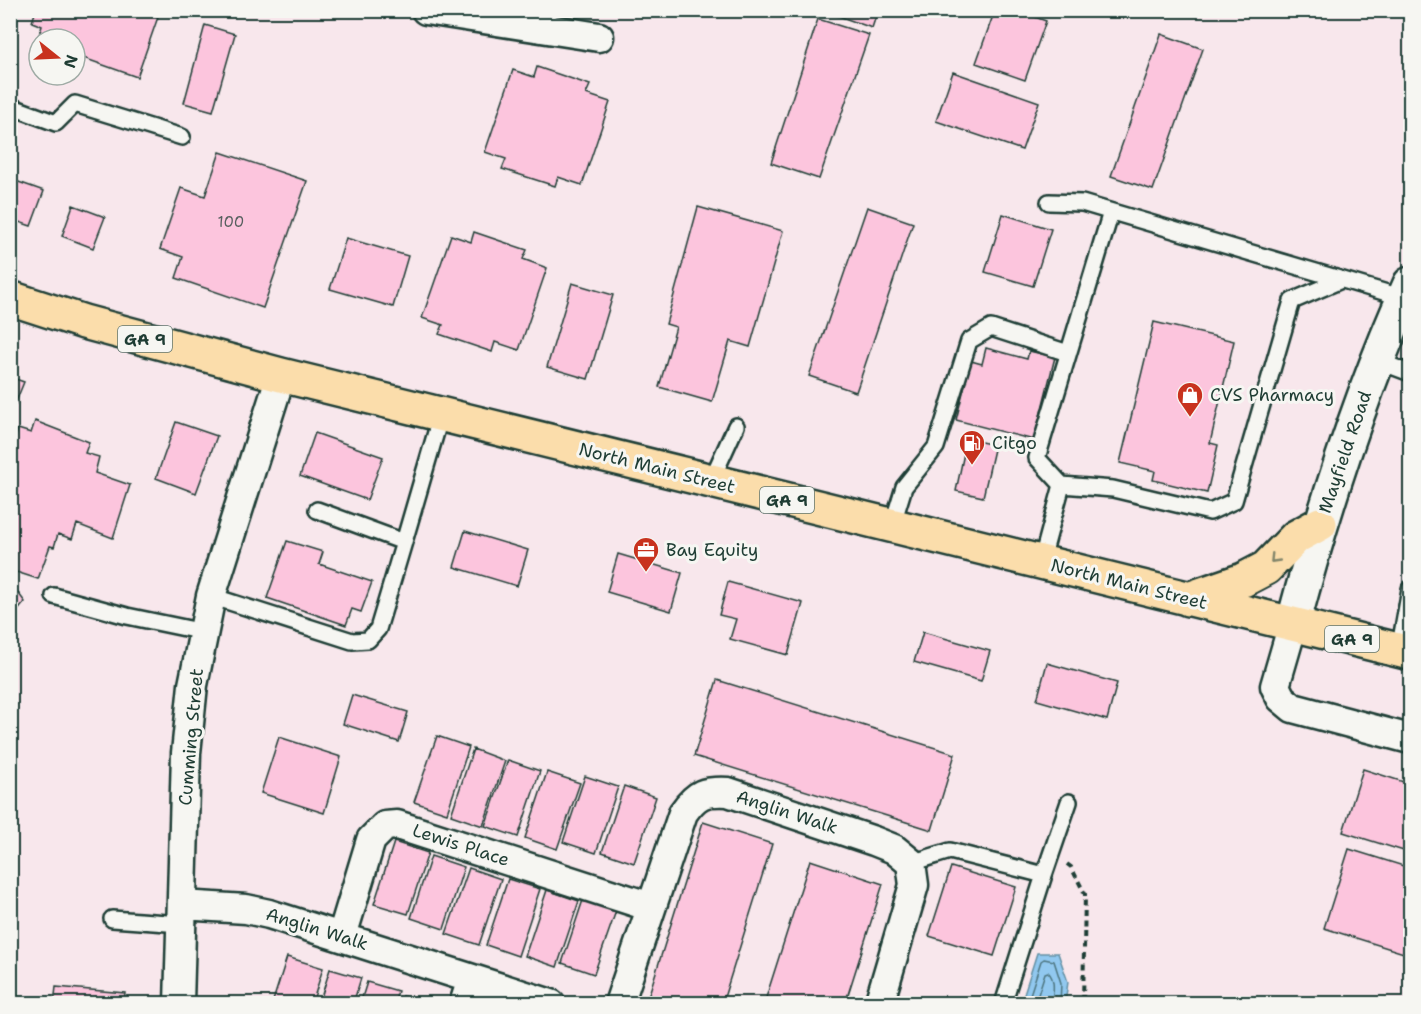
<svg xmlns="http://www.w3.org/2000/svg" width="1421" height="1014" font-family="'Shantell Sans',sans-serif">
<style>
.water{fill:#91c8ef;stroke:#6390a4;stroke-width:1.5}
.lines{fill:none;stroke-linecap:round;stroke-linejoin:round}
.shore{stroke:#4d757f;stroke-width:1.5}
.building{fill:#fcc5dd;stroke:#1f3d34;stroke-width:1.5}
.service-casing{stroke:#1f3d34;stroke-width:20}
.minor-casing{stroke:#1f3d34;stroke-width:33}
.tertiary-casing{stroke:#1f3d34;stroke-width:38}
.primary-casing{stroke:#1f3d34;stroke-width:38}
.path{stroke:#1f3d34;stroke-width:4;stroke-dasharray:6 4.5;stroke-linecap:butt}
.service{stroke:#f6f6f2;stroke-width:15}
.minor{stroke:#f6f6f2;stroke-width:28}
.tertiary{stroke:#f6f6f2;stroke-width:33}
.primary{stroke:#fbddab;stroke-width:33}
.oneway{stroke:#82856a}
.labels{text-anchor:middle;stroke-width:6;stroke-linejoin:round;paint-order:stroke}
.number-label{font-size:15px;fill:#565f5e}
.shield{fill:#f6f6f2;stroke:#60746d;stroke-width:1.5}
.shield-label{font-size:16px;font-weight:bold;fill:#1f3d34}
.poi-label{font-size:18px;fill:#1f3d34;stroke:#f6f6f2;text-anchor:start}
.street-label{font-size:18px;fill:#1f3d34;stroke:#f6f6f2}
</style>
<rect width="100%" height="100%" fill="#f8e7ec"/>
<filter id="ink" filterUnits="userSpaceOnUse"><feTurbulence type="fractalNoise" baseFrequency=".0167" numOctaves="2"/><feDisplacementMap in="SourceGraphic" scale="12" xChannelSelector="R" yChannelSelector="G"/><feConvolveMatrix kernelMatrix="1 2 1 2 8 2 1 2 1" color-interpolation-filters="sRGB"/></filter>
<g filter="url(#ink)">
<path class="water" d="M1037 953H1058L1068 982 1065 1003H1021Z"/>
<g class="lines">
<path class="shore" d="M1027 1004 1041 961 1044 959 1054 961 1061 983 1060 1004
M1035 1004 1045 973 1048 972C1056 980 1053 992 1052 1004"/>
</g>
<path class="building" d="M36 10H140L158 17 137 77 75 55V39H39V42H37L42 26 32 22Z
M822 10H878L872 28Z
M995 10H1016L1046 21 1025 80 976 63Z
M818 19 869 35 819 179 771 163Z
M205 25 235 34 213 111 184 103Z
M1161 34 1203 49 1153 190 1111 176Z
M537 67 590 85 586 94 610 102 582 185 558 177 555 186 502 169 506 159 485 152 513 70 534 77Z
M953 72 1039 102 1022 150 936 121Z
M220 152 307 181 263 308 176 278 183 257 160 249 181 188 205 196Z
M10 179 44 191 31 226 10 219Z
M73 205 105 217 93 248 62 236Z
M698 207 783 231 750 347 730 341 712 402 659 387 676 327 666 324Z
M867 207 913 223 856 392 809 376Z
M1003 214 1051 229 1033 286 985 272Z
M474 232 527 250 523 259 547 268 519 350 495 342 492 352 439 334 443 325 422 318 451 235 471 242Z
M346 238 408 256 393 307 330 289Z
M572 283 613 295 588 379 547 367Z
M1154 322 1234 341 1210 443 1218 445 1207 493 1153 480 1155 471 1120 463Z
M986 348 1027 359 1029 351 1055 357 1034 440 956 420 971 361 982 364Z
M10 377 24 382 10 416Z
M35 421 89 442 85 453 99 457 95 473 130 485 113 538 77 524 72 539 58 534 54 547 50 546 38 579 10 570V441L14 442 18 429 31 433Z
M176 422 217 436 196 493 156 478Z
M315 433 383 457 367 500 300 476Z
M967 439 995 445 983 497 956 491Z
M465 531 528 550 517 586 454 567Z
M287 541 323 552 319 564 372 582 361 612 352 609 346 625 267 598Z
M618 554 682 573 671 611 607 592Z
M10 582 25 602 10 620Z
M728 582 803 603 788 655 730 639 736 619 719 615Z
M923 632 990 651 981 681 914 662Z
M1047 663 1117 683 1107 720 1037 700Z
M717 680 955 754 932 830 694 756Z
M352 695 408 712 399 742 343 724Z
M437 736 469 747 447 813 414 802Z
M279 737 341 757 324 813 261 793Z
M473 749 505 761 483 826 451 815Z
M508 760 540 771 518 837 485 826Z
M1363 769 1410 784V853L1343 832Z
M547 772 580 783 557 849 525 838Z
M585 776 618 787 596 853 563 842Z
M624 786 656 797 634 863 602 852Z
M703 822 772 844 722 1004H646Z
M394 842 428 853 408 914 374 904Z
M1349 849 1410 868V955L1324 928Z
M431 856 464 867 444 929 411 918Z
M810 860 883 884 845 1004H764Z
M951 867 1016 887 994 956 929 936Z
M469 868 501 879 479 945 446 934Z
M508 879 540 889 518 956 486 945Z
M547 890 579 901 557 967 525 956Z
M584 897 617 908 594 974 562 963Z
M287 957 323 968 312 1004H272Z
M330 969 361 978 353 1004H319Z
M367 982 398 991 394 1004H360Z
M56 987 125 993 124 1004H54Z
M403 996 427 1004H400Z"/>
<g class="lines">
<g class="service-casing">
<path id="service" d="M10 106 56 123 75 104 182 137
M1049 202 1082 203 1404 298
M1378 361 1410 373
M711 481 736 426
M1062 485 1037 458 1111 212
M317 510 404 542 441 415
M892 526 904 487 936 447 969 341 991 328 1068 353
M1041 563 1062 485 1113 489 1210 512 1234 501 1292 301 1341 280
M54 596 127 616 204 632
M211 596 352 641 368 640 378 629 404 542
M1399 651 1410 589
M911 863 950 851 1044 875 1003 1004
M1044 875 1069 802
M112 919 181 924"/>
</g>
<g class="minor-casing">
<path id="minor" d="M426 10 599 37
M1293 624 1275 686 1281 698 1293 708 1410 739
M182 905 246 909 269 914 551 1004
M342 936 371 840 385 826 397 825 651 907
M179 1004 186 753 193 685 211 596 281 375
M464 1004 472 979
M619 1004 683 813C697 793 704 791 728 792L874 841 894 849 911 863 914 885 879 1004"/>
</g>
<g class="tertiary-casing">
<path id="tertiary" d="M1293 624C1324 508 1360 394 1410 284"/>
</g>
<g class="primary-casing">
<path id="primary" d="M10 298 84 322 281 375 1410 653
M1188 599 1243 580 1266 568 1296 537 1320 524"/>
</g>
<path class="path" d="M1067 864 1071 867 1085 894 1083 1004"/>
<use href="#service" class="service"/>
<use href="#minor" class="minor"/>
<use href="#tertiary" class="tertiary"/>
<use href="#primary" class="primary"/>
</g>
<defs><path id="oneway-chevron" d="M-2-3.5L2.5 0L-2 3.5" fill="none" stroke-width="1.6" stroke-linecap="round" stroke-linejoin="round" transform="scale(1.5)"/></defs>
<use class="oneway" href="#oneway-chevron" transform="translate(1274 559) rotate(134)"/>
</g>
<defs>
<g id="shop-pin" transform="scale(1.35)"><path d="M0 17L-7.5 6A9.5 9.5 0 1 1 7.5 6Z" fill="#c8321e" stroke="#f6f6f2"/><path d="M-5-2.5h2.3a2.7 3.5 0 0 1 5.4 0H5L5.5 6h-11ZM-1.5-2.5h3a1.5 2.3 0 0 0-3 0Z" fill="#fff"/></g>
<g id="fuel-pin" transform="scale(1.35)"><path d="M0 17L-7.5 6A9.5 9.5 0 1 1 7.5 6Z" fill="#c8321e" stroke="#f6f6f2"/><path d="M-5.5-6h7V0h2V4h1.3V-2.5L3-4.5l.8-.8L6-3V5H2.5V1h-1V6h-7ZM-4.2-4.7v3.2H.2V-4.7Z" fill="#fff"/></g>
<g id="office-pin" transform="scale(1.35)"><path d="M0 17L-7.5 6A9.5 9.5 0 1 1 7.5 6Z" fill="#c8321e" stroke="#f6f6f2"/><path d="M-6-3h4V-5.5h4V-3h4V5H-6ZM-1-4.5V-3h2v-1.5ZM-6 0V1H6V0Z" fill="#fff"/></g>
</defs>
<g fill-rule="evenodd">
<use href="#shop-pin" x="1190" y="395"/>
<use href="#fuel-pin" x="972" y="443"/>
<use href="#office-pin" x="646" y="550"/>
</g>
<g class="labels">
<g class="number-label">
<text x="231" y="227">100</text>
</g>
<g class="shield">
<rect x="118" y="326" width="54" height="26" rx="4.5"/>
<rect x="760" y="487" width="54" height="26" rx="4.5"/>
<rect x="1325" y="626" width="54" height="26" rx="4.5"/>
</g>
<g class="shield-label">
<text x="145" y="345">GA 9</text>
<text x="787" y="506">GA 9</text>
<text x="1352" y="645">GA 9</text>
</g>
<g class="poi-label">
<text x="1210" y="401">CVS Pharmacy</text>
<text x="992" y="449">Citgo</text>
<text x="666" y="556">Bay Equity</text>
</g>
<g class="street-label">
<text transform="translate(1345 452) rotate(-71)" y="6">Mayfield Road</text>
<text transform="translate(657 468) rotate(14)" y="6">North Main Street</text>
<text transform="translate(1129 584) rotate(14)" y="6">North Main Street</text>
<text transform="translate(191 737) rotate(-85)" y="6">Cumming Street</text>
<text transform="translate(787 812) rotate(18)" y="6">Anglin Walk</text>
<text transform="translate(461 845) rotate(18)" y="6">Lewis Place</text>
<text transform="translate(317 929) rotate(17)" y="6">Anglin Walk</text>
</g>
</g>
<rect width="1421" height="1014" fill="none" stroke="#f6f6f2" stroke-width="36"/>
<rect x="18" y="18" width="1385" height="978" fill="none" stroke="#1f3d34" stroke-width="2" filter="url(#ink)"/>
<g transform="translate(57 57) rotate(108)"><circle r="28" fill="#f6f6f2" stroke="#a0aca6" stroke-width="1.5"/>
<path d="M0-4.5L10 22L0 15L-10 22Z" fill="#c8321e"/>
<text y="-9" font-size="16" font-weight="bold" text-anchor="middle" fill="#1f3d34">N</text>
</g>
</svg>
